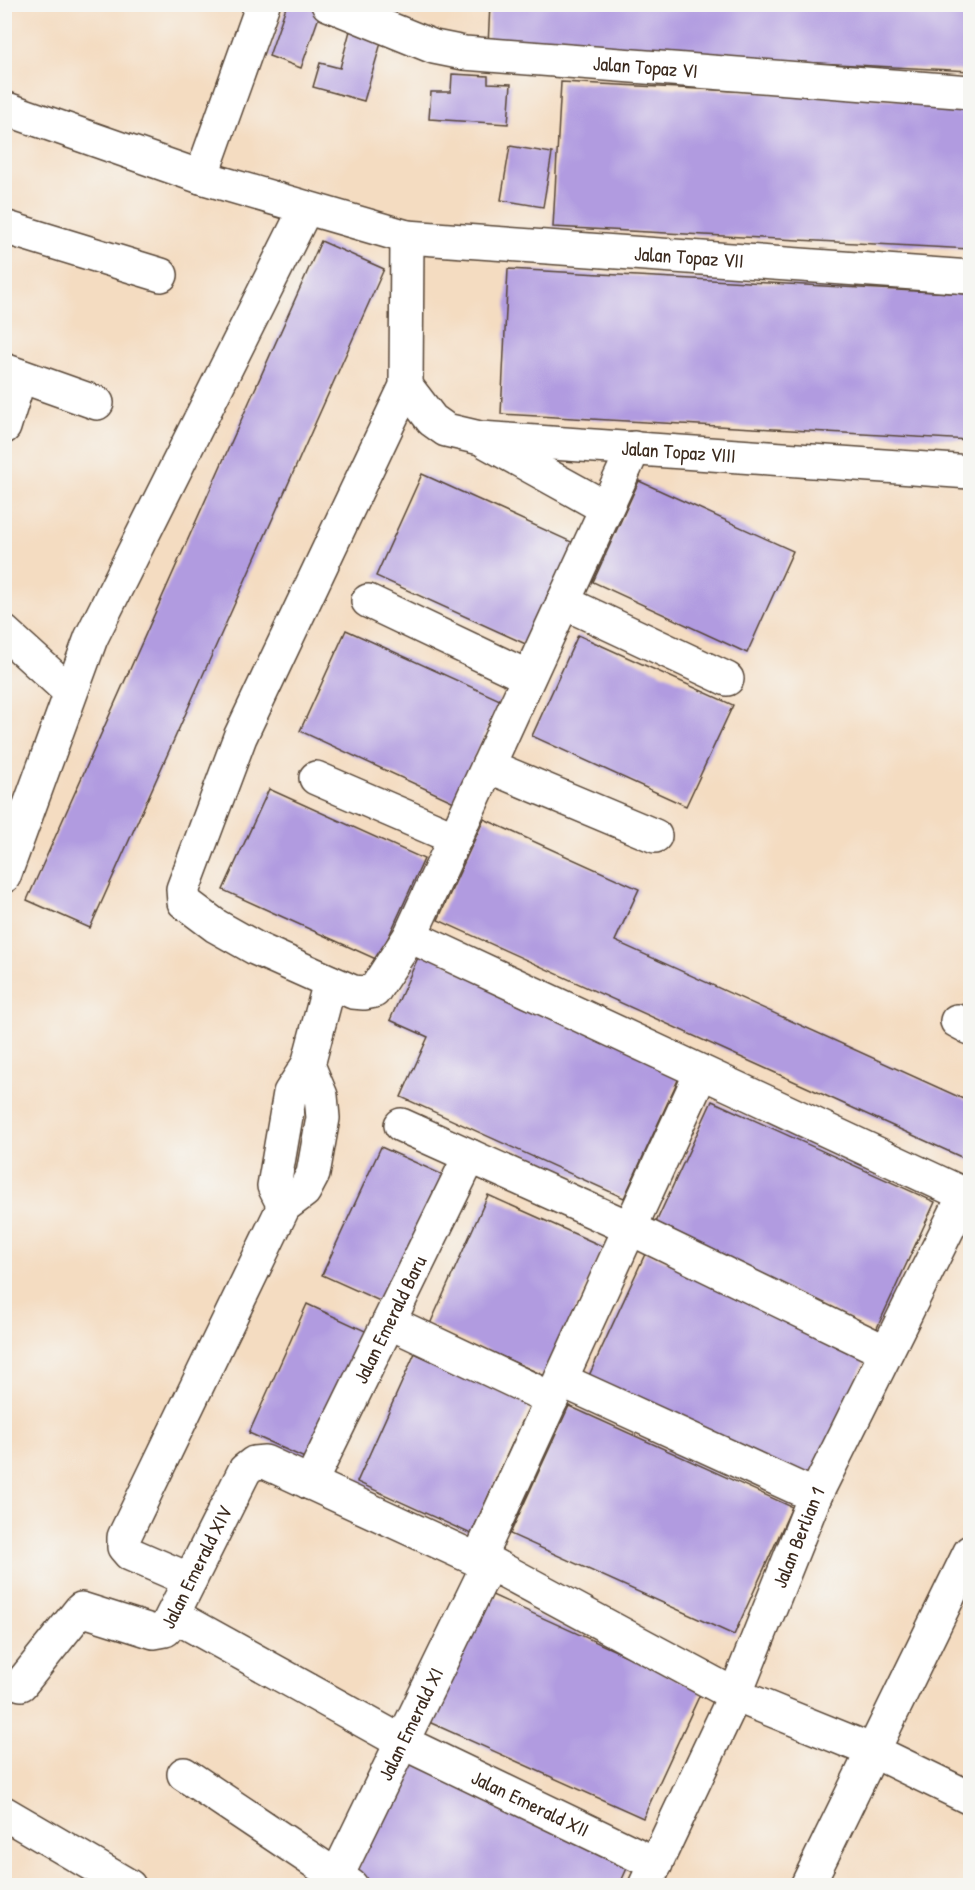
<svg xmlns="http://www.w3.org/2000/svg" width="975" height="1890" font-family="'Patrick Hand',sans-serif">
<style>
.building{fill:#b19be0}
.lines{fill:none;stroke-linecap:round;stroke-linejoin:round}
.minor-casing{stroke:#574536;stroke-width:36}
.minor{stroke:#fff;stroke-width:33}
.labels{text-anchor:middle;stroke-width:6;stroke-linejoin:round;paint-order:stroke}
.street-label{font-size:20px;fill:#3b2a1e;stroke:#f6f6f2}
</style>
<rect width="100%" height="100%" fill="#f6f6f2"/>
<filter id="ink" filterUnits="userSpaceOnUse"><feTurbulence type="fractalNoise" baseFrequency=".0167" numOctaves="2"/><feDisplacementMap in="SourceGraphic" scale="12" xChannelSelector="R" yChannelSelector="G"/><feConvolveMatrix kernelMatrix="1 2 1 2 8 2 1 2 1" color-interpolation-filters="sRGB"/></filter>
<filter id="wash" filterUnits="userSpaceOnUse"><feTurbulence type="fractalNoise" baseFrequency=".008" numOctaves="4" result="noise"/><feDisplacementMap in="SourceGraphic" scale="24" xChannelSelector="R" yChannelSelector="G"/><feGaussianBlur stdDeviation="1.35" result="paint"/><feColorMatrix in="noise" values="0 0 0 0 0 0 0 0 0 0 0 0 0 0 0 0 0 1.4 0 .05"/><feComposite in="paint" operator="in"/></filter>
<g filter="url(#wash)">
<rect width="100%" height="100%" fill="#f4dcc1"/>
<g id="blocks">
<path class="building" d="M287 4H301L321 11 301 68 269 56Z
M490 4H970V71L488 46Z
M351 27 383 36 364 101 313 87 320 63 340 68Z
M452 74 488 76V83L511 84 508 124 429 119 431 92H451Z
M561 82 970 103V249L553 227Z
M510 146 552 153 543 207 501 200Z
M321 241 384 269 90 928 27 900Z
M508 269 970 294V440L501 414Z
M422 474 576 544 530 646 376 576Z
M639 481 793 551 747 653 593 582Z
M346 630 500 700 454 802 300 731Z
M578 635 733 705 686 806 532 736Z
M269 789 424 859 378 960 223 890Z
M484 819 639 889 615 941 970 1102V1161L438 920Z
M421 951 683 1069 624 1198 401 1097 428 1037 390 1020Z
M712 1101 935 1202 876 1330 653 1229Z
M381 1147 450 1178 391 1306 322 1275Z
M488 1195 604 1247 545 1376 430 1324Z
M646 1252 868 1353 810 1481 587 1380Z
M307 1304 376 1336 318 1464 249 1433Z
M415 1353 530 1405 471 1534 357 1482Z
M569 1406 792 1507 734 1635 510 1534Z
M479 1589 702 1690 643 1818 420 1718Z
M409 1754 633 1855 619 1886H359L351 1882Z"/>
</g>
</g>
<g filter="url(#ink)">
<use href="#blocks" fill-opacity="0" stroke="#574536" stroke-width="1.5"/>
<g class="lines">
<g class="minor-casing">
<g id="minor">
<path id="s1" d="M328 4 434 47 464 53 970 92"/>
<path id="s2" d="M4 108 201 177 407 237 970 277"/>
<path d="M201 177 263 4"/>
<path d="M4 227 161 275"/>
<path d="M407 237 406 386 240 737 183 889 184 902 216 926 257 949 353 992 364 993 374 991 410 936 634 448"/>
<path d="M4 370 97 403"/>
<path id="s3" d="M406 386 432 420 446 430 480 438 970 472"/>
<path d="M4 427 20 376"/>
<path d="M487 442 606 508"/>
<path d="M368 601 528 677"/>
<path d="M563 602 727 679"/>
<path d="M4 632 70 692"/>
<path d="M488 766 655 836"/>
<path d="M316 778 455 838"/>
<path d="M4 876 91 638 306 208"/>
<path d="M410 936 970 1197"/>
<path d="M957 1021 970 1028"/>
<path d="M401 1125 630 1228 886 1352"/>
<path d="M284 1206 274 1186 290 1093 308 1065 330 982"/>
<path d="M389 1322 552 1399"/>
<path d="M561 1380 815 1496"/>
<path id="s4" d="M310 1483 470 1156"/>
<path d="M478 1560 701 1073"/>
<path d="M190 1580 130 1554 124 1547V1537L284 1206 304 1191 313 1174 323 1118 321 1096 308 1065"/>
<path id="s5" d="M173 1615 402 1742 656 1864"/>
<path id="s6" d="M21 1684 81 1609 154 1632 165 1630 245 1470 254 1463 265 1462 478 1560 486 1561 735 1695 873 1751 970 1798"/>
<path d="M184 1774 351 1886"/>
<path d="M4 1813 129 1886"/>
<path id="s7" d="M332 1886 489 1563"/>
<path id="s8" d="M645 1886 735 1695 815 1496 965 1194"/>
<path d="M807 1886 970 1552"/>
</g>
</g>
<use href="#minor" class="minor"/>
</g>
</g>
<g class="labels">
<g class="street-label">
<text dy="7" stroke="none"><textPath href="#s1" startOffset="327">Jalan Topaz VI</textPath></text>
<text dy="7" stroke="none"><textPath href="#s2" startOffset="706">Jalan Topaz VII</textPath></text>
<text dy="7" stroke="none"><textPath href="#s3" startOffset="294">Jalan Topaz VIII</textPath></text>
<text dy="7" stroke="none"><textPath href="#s4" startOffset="182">Jalan Emerald Baru</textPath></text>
<text dy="7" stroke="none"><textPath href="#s8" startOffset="381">Jalan Berlian 1</textPath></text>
<text dy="7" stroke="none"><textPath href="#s6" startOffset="254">Jalan Emerald XIV</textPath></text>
<text dy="7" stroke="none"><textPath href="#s7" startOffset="180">Jalan Emerald XI</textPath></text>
<text dy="7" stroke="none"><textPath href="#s5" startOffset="404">Jalan Emerald XII</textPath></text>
</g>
</g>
<rect width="975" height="1890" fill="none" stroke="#f6f6f2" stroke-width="24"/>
</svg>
